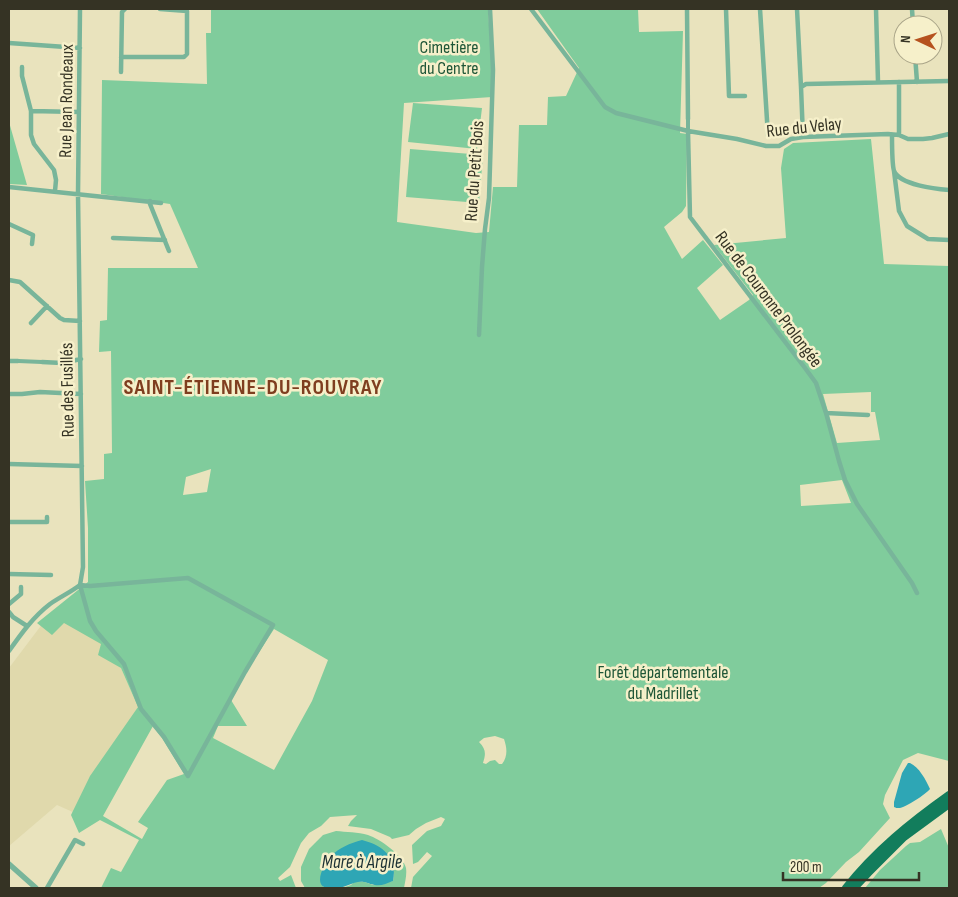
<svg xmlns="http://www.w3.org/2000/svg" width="958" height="897" font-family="'Sofia Sans Condensed',sans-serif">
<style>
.built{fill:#e0d9ac}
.green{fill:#80cc9c;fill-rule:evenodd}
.water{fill:#2ea6b5}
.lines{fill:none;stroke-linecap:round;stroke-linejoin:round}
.pedestrian{stroke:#78b59a;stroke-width:4}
.minor{stroke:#78b59a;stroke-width:4.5}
.tertiary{stroke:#78b59a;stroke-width:5.5}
.trunk{stroke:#127d5c;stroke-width:8}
.labels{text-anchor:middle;stroke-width:5;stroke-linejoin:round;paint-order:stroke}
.park-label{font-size:18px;fill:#1e5637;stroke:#f6f0ca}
.street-label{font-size:18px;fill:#353324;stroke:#f6f0ca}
.water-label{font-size:19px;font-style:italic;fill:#1b3033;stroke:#f6f0ca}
.district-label{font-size:22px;font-weight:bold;letter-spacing:1px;fill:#7f3e1f;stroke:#f6f0ca}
</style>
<rect width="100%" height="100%" fill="#e9e3bd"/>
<path class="built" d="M64 620 102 642 121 668 138 707 75 813 57 805 9 846V668L43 623Z"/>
<path class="green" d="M211 9H488L492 70V97L404 103 397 222 476 233 489 232 493 187H517L519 125H547L548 97 566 96 579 68 537 9H638L639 32 683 31 680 133 687 134 686 206 682 212 664 227 682 259 703 240 723 265 697 288 720 320 749 300 753 295 714 245 786 238 781 168 784 149 793 143 871 139 884 264 949 266V761L918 753 903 760 885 795 883 804 890 818 859 852 846 862 826 883 819 888H411L413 877 432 856 427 852 418 862 413 864 412 845 427 831 441 826 445 819 441 817 426 823 416 829 409 835 392 839 390 837 371 829 348 826 351 821 357 815 330 817 321 826 309 833 301 843 290 867 278 878 280 881 291 875 296 888H101L111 868 121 872 139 840 100 820 79 833 71 815 90 776 138 707 121 668 98 655 101 644 64 623 52 635 37 623 88 582V528L85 481 104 479V454L112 453 111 351 99 352 100 321 107 320 108 268H198L170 204 101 194 102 80 207 84 206 33H211ZM871 392V412H875L880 440 837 443 823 394ZM211 469 207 492 183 495 186 477ZM842 480 851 503 801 506 800 485ZM274 629 328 660 312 701 274 770 213 738 218 726H247L231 700 252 663ZM153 726 162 738 184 774 167 780 138 822 148 828 142 839 103 816ZM495 736 504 739C507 748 508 756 502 764H499L495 760 490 761 486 764 483 763C486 754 486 749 479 742L484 738Z
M413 103 482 108 477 149 408 142Z
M9 122 27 185 9 184Z
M410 149 483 155 479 203 406 197Z
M941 829 949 848V888H865L880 870 906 846 910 843 920 842Z
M336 831C346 832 358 832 368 835 380 839 403 855 406 868 407 875 405 882 404 888H342L351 885 354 882H365L373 885 393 881 394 875 393 866 323 886 326 888H305L301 881V867L309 849 323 835Z"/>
<path class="water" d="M908 763H910C919 767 926 780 930 789 926 794 904 809 898 808 897 808 896 808 894 807V802L902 773Z
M362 840C382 845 398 857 393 881 385 884 380 887 371 884 370 884 366 882 364 882 352 880 342 892 327 888 312 885 325 862 331 856 339 848 350 843 362 840Z"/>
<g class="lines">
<path class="pedestrian" d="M688 119V131
M18 361 42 362"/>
<path class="minor" d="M80 9 78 194 83 567 80 585 90 621 96 631 124 664 141 709 164 737 188 776 245 672 273 625 188 578 90 586 80 585
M531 9 605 107 616 113 688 131 737 139 766 146H779L791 139 803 137 888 134 899 135 908 139H923L932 138 949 134
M687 9 688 119
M726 9 729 96H745
M760 9 768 136
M797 9 801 87
M876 9 878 82
M912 9 913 25
M9 43 80 48
M915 55 917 82
M121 57H184L187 54V11L160 9
M22 67V76L31 111V135L34 144 54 170 56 180 55 191
M121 72 122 12 125 9
M899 82V135
M31 111 79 112
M688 131 690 217 805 368 816 383 826 413 839 461 845 480 857 504 912 583 917 593
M892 135C892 143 892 164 894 171 900 185 936 189 949 190
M803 137 801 87 806 84 949 81
M894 171 899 211 907 226 928 239 949 240
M9 187 161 203
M150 201V204L169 251
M9 224 33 235 32 244
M113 238 165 240
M9 280 20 282 60 318 64 320 80 321
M31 323 47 306
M479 335 482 267 485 229 489 198 493 70 490 9
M9 361H18
M42 362 62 363 81 359
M10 394H22L40 392 81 394
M826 413 868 415
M9 464 82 466
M9 522H47V517
M9 574 51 575
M9 604 21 594V587
M9 612 13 617 27 626
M9 651C21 634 33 617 50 604 60 597 71 592 80 585
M47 888 75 840 83 844"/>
<path class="tertiary" d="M9 864 36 888"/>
<path class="trunk" d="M846 888C875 851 911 822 949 795
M854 888 868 873 904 837 949 804"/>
</g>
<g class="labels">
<g class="park-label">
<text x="449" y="53">Cimetière<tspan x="449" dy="21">du Centre</tspan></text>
<text x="663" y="678">Forêt départementale<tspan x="663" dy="21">du Madrillet</tspan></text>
</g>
<g class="street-label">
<text transform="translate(66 101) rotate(-89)" y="6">Rue Jean Rondeaux</text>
<text transform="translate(804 127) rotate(-6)" y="6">Rue du Velay</text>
<text transform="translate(474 171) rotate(-86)" y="6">Rue du Petit Bois</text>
<text transform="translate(769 299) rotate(53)" y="6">Rue de Couronne Prolongée</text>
<text transform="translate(67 390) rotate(-91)" y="6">Rue des Fusillés</text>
</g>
<g class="water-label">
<text x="362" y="868">Mare à Argile</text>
</g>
<g class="district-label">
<text x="253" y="394">SAINT-ÉTIENNE-DU-ROUVRAY</text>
</g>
</g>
<rect width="958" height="897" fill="none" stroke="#353324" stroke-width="20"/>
<g transform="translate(918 40) rotate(274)"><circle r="24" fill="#f6f0ca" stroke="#a9a488"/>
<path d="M0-4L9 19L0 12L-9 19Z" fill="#b6521e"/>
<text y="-8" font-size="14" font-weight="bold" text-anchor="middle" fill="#353324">N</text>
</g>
<path d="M783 872v8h136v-8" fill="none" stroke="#353324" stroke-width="2.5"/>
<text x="790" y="872" font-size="15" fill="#353324" stroke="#f6f0ca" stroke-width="4" paint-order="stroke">200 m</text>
</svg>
